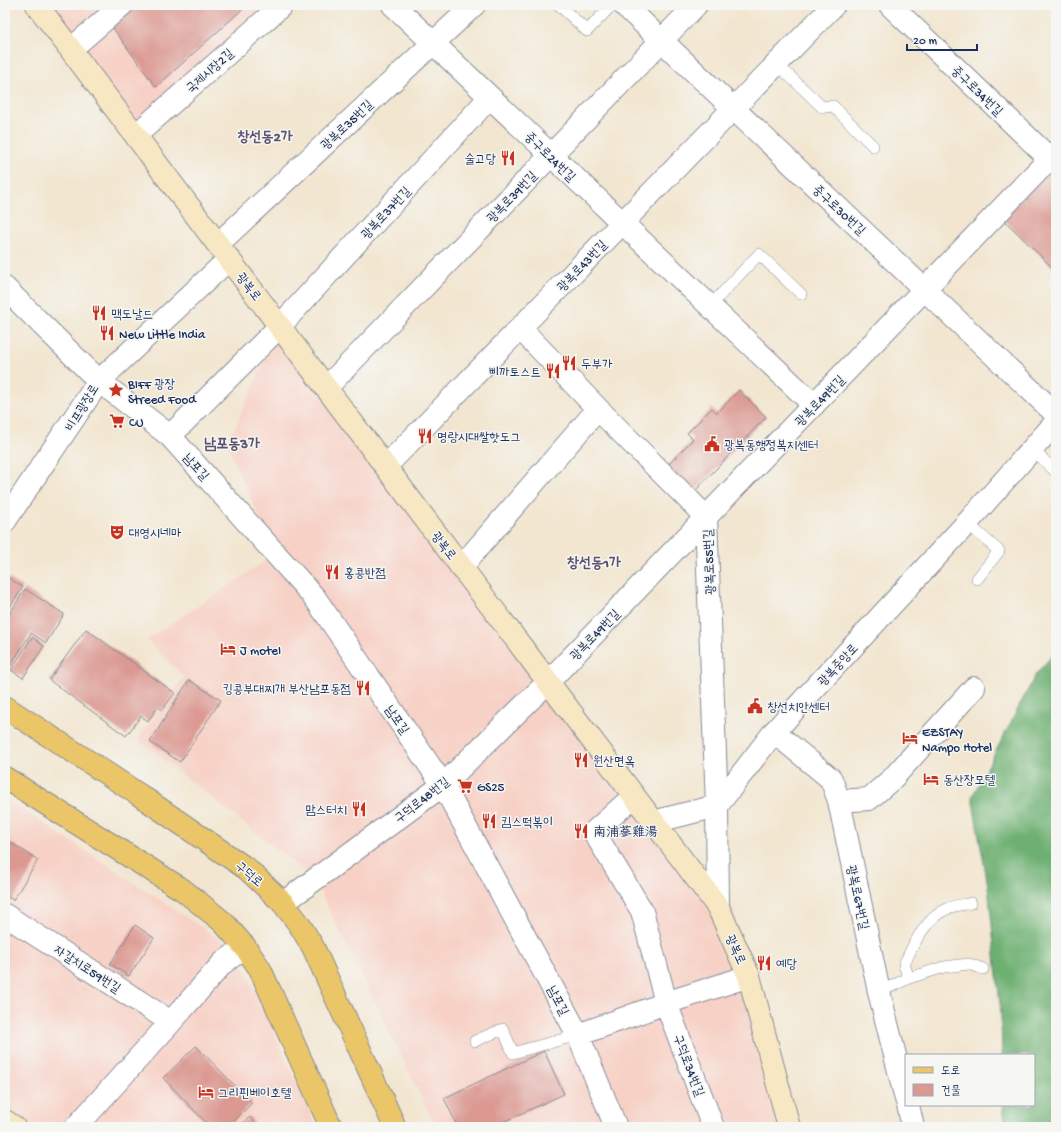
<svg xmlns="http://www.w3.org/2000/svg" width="1061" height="1132" font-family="'Gochi Hand','LXGW WenKai TC','Poor Story',sans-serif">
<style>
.built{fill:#f7d1c6}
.forest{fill:#6eb072;stroke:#447068}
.building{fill:#db9992}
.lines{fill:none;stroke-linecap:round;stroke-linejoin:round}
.service-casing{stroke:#868a97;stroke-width:12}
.minor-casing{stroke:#868a97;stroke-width:24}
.tertiary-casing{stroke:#868a97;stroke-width:24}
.secondary-casing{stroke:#868a97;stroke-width:24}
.primary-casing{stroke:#868a97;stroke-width:24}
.service{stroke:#fff;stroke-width:11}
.minor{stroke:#fff;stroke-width:22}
.tertiary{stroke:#fff;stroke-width:22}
.secondary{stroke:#f7e8c3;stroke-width:22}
.primary{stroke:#ebc669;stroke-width:22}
.labels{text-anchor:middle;stroke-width:3;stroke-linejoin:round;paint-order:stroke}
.street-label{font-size:13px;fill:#1b2f5e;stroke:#f6f6f2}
.poi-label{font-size:13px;fill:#1b2f5e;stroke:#f6f6f2;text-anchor:start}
.quarter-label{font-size:15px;font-weight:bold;fill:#5e5470;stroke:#f6f6f2}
</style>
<rect width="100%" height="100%" fill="#f6f6f2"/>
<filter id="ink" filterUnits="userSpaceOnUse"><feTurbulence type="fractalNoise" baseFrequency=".025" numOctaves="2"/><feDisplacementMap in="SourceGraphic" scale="8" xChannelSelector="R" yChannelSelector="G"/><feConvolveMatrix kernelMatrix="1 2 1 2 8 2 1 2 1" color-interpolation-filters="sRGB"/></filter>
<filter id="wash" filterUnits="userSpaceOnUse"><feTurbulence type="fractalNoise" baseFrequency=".012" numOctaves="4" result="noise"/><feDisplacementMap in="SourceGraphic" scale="16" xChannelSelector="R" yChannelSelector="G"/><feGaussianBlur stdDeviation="0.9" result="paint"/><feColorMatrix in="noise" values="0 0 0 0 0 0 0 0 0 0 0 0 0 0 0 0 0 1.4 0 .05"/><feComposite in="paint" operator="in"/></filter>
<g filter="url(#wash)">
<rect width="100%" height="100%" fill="#f2e6d0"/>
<path class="built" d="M37 5H281L136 135Z
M280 326 718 907 789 1127H436L314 879 138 739 184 677 147 640 276 554 227 445Z
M5 798 236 950 317 1127H5Z"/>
<path class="forest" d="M1056 651V1127H1006L1004 1114 1003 1105H1034V1055H1002L1001 1015 988 886 972 797 1036 674Z"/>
<g id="blocks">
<path class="building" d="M96 5H247L156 87Z
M1056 164V271L1002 218Z
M739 390 766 417 693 493 666 467 693 439 687 433 712 408 717 413Z
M5 576 23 587 5 615Z
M25 589 64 614 46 643 31 633 9 668 5 666V621Z
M86 629 175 693 162 710 158 707 148 721 141 716 126 736 49 680Z
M32 637 44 646 23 678 11 670Z
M189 680 221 700 180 762 150 742Z
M5 839 38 860 13 900 5 895Z
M135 925 154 938 129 976 110 964Z
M196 1046 252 1103 228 1127H210L163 1078Z
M544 1051 564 1094 492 1127H458L444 1098Z
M250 1117 258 1127H238Z"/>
</g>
</g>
<g filter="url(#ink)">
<use href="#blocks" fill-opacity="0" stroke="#868a97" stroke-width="1"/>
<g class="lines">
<g class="service-casing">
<path id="service" d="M559 5 587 31 612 5
M777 64 822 107 833 106 873 146
M710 306 759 254 801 294
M1032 449 1056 472
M967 523 999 551 977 579
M909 978 944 967 969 964 983 969
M879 992 909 978 904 965C912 946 927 917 947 909 954 905 963 905 971 903
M475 1041 503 1029 513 1053 578 1035"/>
</g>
<g class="minor-casing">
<path id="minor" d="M393 5 814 405
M624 5 1056 414
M890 5 1050 159
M71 49 122 5
M136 135 282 5
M218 244 474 5
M229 259 99 381 170 436 315 598 443 785 578 1035 616 1127
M5 288 99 381 5 521
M520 328 598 409 706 517 717 806 653 822
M326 388 696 5
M170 436 280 326 490 97
M386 466 834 5
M461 567 598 409
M774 732 831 779 839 801 869 799 892 779 974 688
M634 796 594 832 642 911 666 1003 713 1127
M839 801 879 992 906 1099
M283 903 443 785 548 682 1056 152
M5 915 171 1022
M578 1035 666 1003 749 976
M908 1105 913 1127
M76 1127 171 1022 223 963 245 947"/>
</g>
<g class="tertiary-casing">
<path id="tertiary" d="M718 907 717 806 774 732 967 523 1056 422"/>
</g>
<g class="secondary-casing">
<path id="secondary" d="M37 5 718 907 749 976 789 1127
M5 1121 14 1127"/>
</g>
<g class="primary-casing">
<path id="primary" d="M5 707 141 796 247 869 283 903 299 924 313 947 395 1127
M5 778 183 890 223 922 245 947 260 969 331 1127"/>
</g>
<use href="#service" class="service"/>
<use href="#minor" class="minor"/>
<use href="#tertiary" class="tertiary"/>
<use href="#secondary" class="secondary"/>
<use href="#primary" class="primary"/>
</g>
</g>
<defs>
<g id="restaurant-bare" transform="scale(1.2)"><path d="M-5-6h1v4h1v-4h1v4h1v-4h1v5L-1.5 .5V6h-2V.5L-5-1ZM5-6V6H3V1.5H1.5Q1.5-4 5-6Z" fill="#c8321e" stroke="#f6f6f2" stroke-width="2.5" paint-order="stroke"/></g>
<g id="sight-bare" transform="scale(1.2)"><path d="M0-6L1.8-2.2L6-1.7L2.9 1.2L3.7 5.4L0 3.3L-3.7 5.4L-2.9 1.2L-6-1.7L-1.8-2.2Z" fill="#c8321e" stroke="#f6f6f2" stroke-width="2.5" paint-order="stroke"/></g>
<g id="supermarket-bare" transform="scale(1.2)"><path d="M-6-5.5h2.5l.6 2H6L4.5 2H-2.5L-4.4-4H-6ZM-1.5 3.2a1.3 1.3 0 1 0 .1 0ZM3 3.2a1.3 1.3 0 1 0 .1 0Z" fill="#c8321e" stroke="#f6f6f2" stroke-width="2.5" paint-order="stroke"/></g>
<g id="civic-bare" transform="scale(1.2)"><path d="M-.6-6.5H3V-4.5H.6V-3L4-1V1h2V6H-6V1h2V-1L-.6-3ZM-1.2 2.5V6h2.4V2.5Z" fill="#c8321e" stroke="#f6f6f2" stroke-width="2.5" paint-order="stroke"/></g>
<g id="theatre-bare" transform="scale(1.2)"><path d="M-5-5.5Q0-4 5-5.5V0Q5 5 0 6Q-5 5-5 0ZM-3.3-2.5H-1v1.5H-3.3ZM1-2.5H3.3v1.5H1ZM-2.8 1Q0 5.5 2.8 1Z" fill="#c8321e" stroke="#f6f6f2" stroke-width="2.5" paint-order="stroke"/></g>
<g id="hotel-bare" transform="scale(1.2)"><path d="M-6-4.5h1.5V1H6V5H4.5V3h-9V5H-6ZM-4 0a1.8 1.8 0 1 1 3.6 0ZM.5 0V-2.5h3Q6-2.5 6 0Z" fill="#c8321e" stroke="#f6f6f2" stroke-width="2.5" paint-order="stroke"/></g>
</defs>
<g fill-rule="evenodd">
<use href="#restaurant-bare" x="508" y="158"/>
<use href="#restaurant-bare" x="99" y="313"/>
<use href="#restaurant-bare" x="107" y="333"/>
<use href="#restaurant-bare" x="569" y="363"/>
<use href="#restaurant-bare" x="553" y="371"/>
<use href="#sight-bare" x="116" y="390"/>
<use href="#supermarket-bare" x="117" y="421"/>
<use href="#restaurant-bare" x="425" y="436"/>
<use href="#civic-bare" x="712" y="444"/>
<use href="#theatre-bare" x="117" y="532"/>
<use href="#restaurant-bare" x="332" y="572"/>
<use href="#hotel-bare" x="228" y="649"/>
<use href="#restaurant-bare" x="363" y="688"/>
<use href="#civic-bare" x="755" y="706"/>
<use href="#hotel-bare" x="910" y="738"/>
<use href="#restaurant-bare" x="581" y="760"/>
<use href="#hotel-bare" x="931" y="779"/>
<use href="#supermarket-bare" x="465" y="786"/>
<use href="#restaurant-bare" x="359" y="809"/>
<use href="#restaurant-bare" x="489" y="821"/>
<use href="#restaurant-bare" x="581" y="831"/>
<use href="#restaurant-bare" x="764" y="963"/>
<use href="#hotel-bare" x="206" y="1092"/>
</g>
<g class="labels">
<g class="street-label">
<text transform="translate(209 70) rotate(-42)" y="5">국제시장2길</text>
<text transform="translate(978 90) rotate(44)" y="5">중구로34번길</text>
<text transform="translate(346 124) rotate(-43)" y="5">광복로35번길</text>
<text transform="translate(551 156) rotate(44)" y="5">중구로24번길</text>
<text transform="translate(511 196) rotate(-46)" y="5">광복로39번길</text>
<text transform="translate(840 209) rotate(43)" y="5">중구로30번길</text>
<text transform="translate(385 212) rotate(-47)" y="5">광복로37번길</text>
<text transform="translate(581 265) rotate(-46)" y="5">광복로43번길</text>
<text transform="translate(250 286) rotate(53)" y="5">광복로</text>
<text transform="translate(819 400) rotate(-46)" y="5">광복로49번길</text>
<text transform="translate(81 407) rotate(-59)" y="5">비프광장로</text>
<text transform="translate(197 466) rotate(48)" y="5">남포길</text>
<text transform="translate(445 545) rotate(53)" y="5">광복로</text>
<text transform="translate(708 562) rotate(-92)" y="5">광복로55번길</text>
<text transform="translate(594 634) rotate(-46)" y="5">광복로49번길</text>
<text transform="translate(837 664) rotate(-47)" y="5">광복중앙로</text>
<text transform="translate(398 719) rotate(55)" y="5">남포길</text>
<text transform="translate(421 799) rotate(-38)" y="5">구덕로48번길</text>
<text transform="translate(250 873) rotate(40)" y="5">구덕로</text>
<text transform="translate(859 897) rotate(78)" y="5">광복로67번길</text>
<text transform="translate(737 949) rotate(66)" y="5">광복로</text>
<text transform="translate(88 968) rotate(33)" y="5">자갈치로59번길</text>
<text transform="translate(559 1000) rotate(62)" y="5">남포길</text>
<text transform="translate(690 1065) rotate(69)" y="5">구덕로34번길</text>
</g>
<g class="poi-label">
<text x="496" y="163" text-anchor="end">술고당</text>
<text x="111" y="318">맥도날드</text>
<text x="119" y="338">New Little India</text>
<text x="581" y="368">두부가</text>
<text x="541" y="376" text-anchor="end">삐까토스트</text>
<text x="128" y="388">BIFF 광장<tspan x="128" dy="15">Streed Food</tspan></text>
<text x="129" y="426">CU</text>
<text x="437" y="441">명랑시대쌀핫도그</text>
<text x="724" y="449">광복동행정복지센터</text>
<text x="129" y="537">대영시네마</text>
<text x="344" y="577">홍콩반점</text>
<text x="240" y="654">J moteI</text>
<text x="351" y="693" text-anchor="end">킹콩부대찌개 부산남포동점</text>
<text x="767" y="711">창선치안센터</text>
<text x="922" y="736">EZSTAY<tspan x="922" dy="15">Nampo Hotel</tspan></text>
<text x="593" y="765">원산면옥</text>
<text x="943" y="784">동산장모텔</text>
<text x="477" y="791">GS25</text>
<text x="347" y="814" text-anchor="end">맘스터치</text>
<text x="501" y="826">킴스떡볶이</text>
<text x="593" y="836">南浦蔘雞湯</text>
<text x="776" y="968">예당</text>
<text x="218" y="1097">그리핀베이호텔</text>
</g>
<g class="quarter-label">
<text x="265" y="141">창선동2가</text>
<text x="232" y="448">남포동3가</text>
<text x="594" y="567">창선동1가</text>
</g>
</g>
<rect width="1061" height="1132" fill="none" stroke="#f6f6f2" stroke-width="20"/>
<rect x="905" y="1054" width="130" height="52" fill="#f6f6f2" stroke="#9ea6b7"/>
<rect x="913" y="1067" width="20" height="6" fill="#ebc669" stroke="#9ea6b7"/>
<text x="941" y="1074" font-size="12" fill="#1b2f5e">도로</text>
<rect x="913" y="1084" width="20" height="12" fill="#db9992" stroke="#9ea6b7"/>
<text x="941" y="1094" font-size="12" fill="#1b2f5e">건물</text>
<path d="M907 44v6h70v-6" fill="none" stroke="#1b2f5e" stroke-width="2"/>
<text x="913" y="44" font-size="12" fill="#1b2f5e" stroke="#f6f6f2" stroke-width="3" paint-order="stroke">20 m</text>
</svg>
